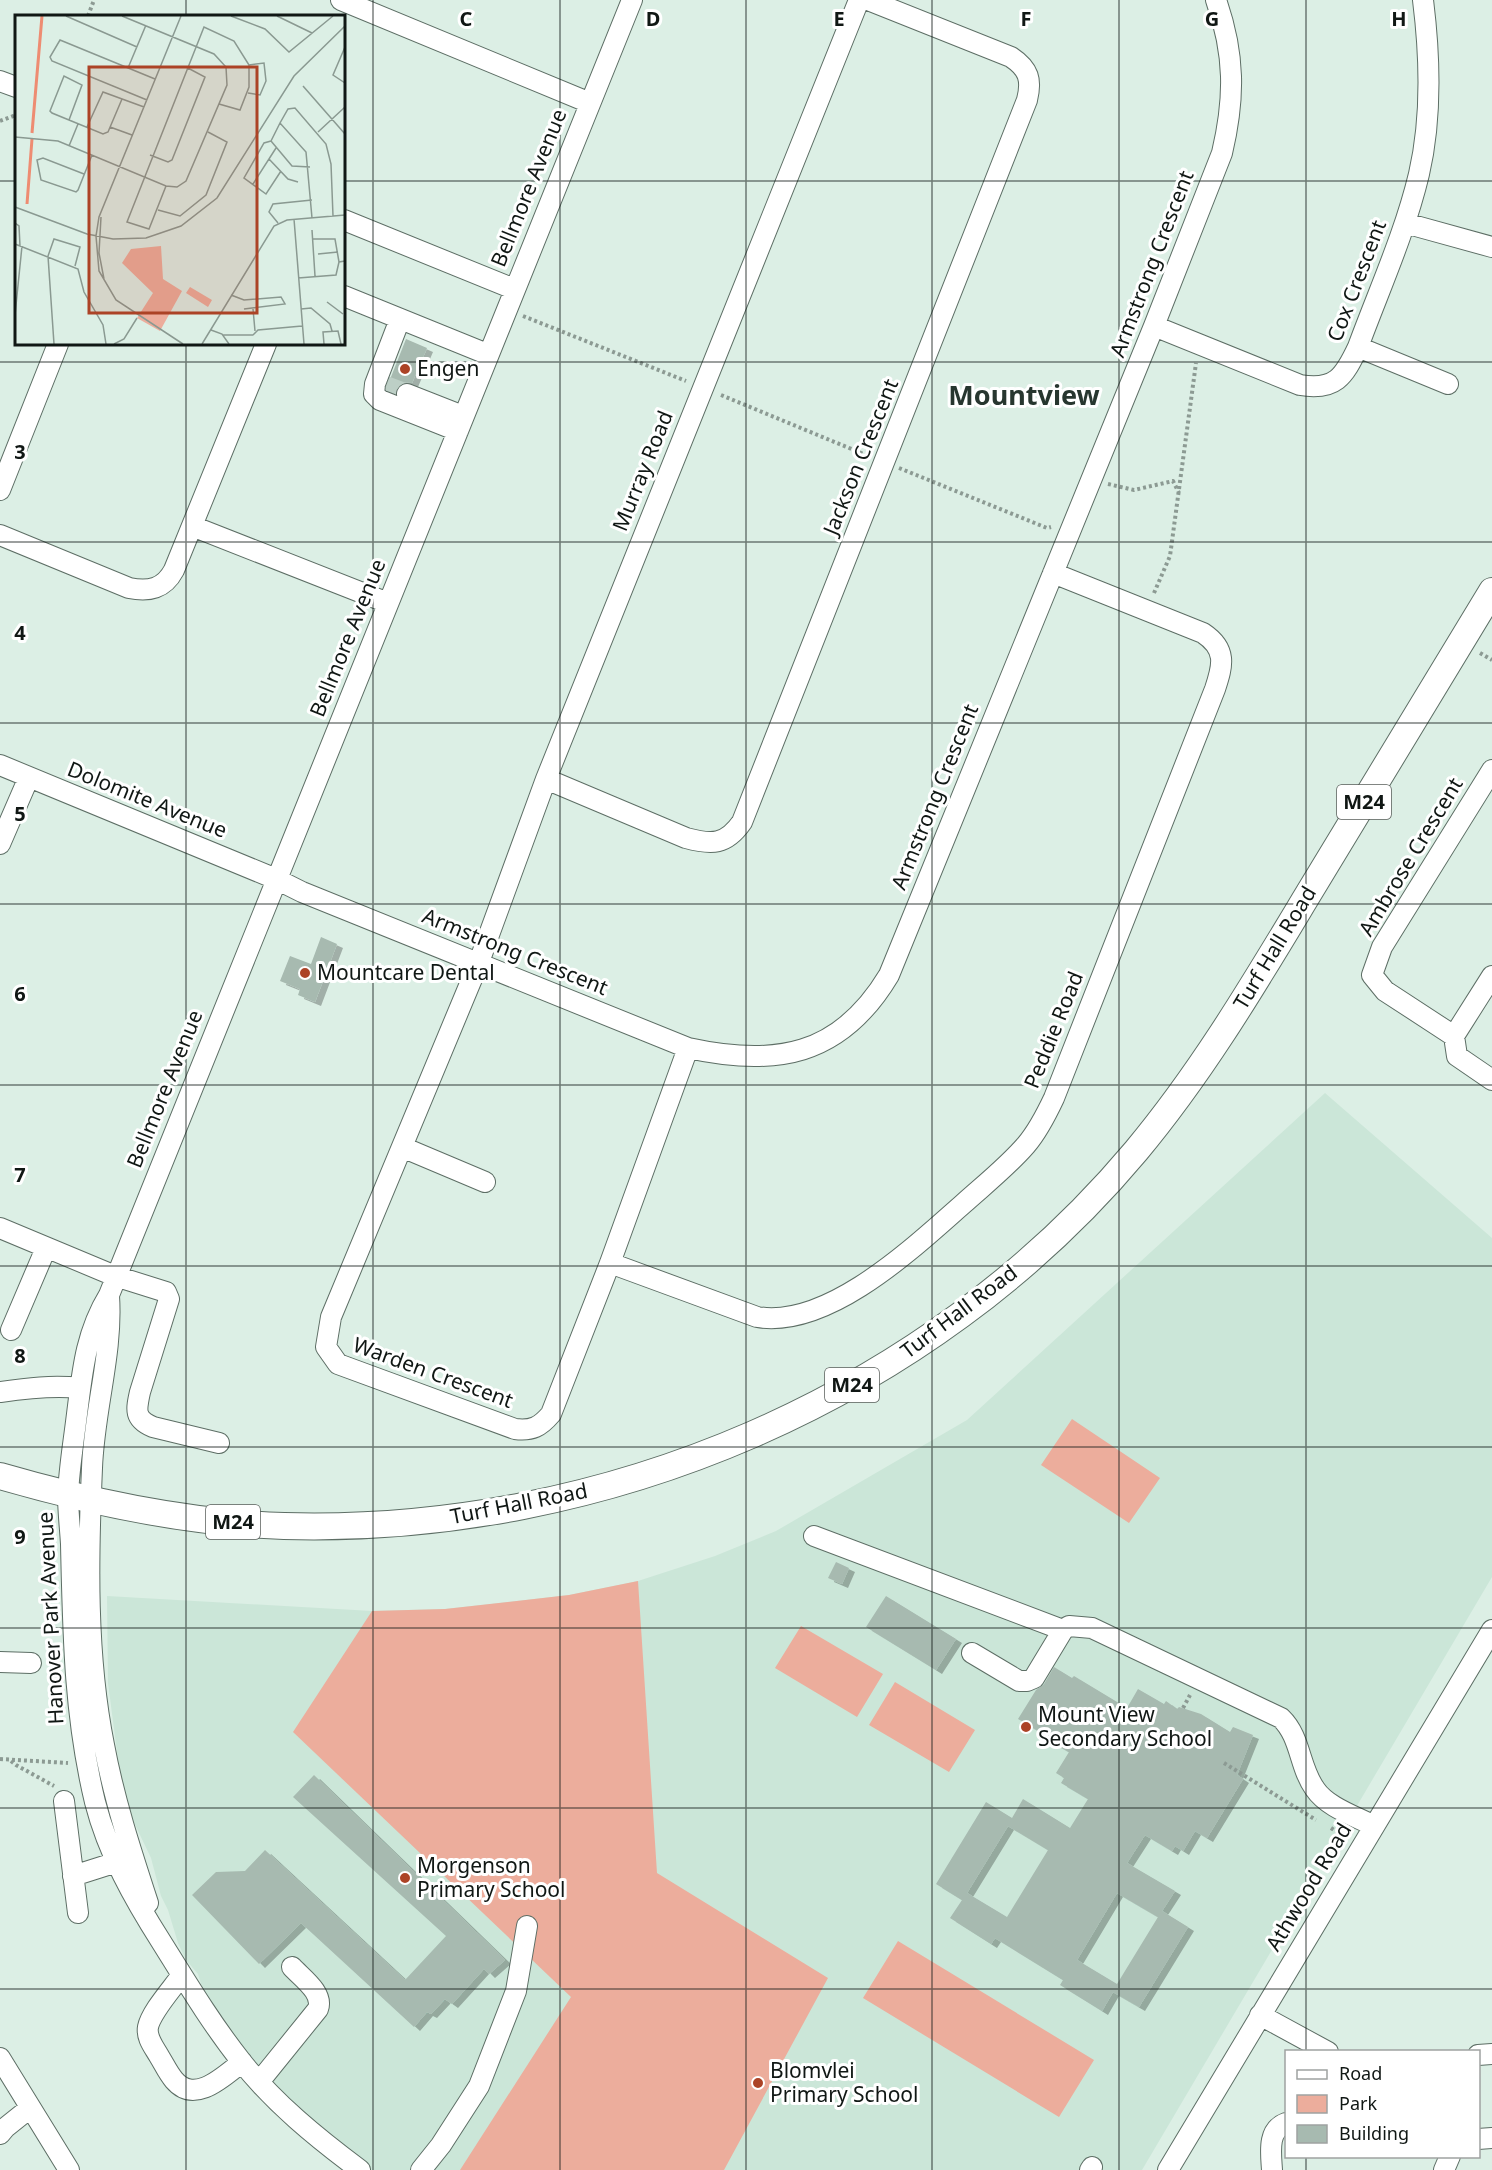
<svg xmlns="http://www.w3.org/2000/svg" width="1492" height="2170" font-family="'Noto Sans',sans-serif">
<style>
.built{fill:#cbe6d8}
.green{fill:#ecad9c}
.building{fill:#a7bab0;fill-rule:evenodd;filter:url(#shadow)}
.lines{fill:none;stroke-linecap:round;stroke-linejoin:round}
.minor-tunnel{stroke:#bdcfc6;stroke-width:20;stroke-dasharray:20 10;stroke-linecap:butt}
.minor-casing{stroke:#5d6e65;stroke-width:22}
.major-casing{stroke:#5d6e65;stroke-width:28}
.path{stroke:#8c9a93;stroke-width:4;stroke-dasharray:3 3;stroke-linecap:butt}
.minor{stroke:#fff;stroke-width:20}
.major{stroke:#fff;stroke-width:26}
.grid{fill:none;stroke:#101714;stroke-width:1.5;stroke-opacity:0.55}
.poi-dot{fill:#ac4326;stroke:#fff;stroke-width:2}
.labels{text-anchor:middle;stroke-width:6;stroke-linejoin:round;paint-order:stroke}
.shield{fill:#fff;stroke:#585d5a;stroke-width:1.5}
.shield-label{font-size:20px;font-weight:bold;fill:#101714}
.street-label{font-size:21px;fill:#101714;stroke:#fff}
.poi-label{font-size:21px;fill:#101714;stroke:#fff;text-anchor:start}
.district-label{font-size:27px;font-weight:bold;fill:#27362f;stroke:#fff}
.inset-river{fill:none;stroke:#ee8c72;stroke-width:3}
.inset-road{fill:none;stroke:#8a9991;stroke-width:1.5}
.view{fill:#ac4326;fill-opacity:0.15;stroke:#ac4326;stroke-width:3}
.inset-edge{fill:none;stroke:#101714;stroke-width:3}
.grid-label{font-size:20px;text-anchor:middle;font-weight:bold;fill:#101714;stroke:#fff;stroke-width:6;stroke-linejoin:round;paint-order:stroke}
</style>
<defs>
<filter id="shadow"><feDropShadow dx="6" dy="4" stdDeviation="0" flood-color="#0004"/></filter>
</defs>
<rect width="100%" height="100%" fill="#dcefe5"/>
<path class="built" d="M1325 1093 1492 1238V1577L1142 2170H360L259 2082 206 2000 198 1974 186 1960 178 1943 168 1910 161 1896 151 1858 129 1812 119 1767 108 1683 107 1596 372 1611 445 1609 569 1595 638 1581 715 1556 776 1531 967 1420Z"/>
<path class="green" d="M1072 1419 1160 1478 1129 1523 1041 1465Z
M638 1581 657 1873 828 1978 724 2170H460L571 1997 293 1732 372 1611 445 1609 569 1595Z
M801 1626 883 1674 857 1717 775 1668Z
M895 1682 975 1730 949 1772 869 1725Z
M898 1941 1094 2060 1059 2117 863 1998Z"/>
<path class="building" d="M406 339 427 348 412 383 406 382 400 384 395 393 387 390V387Z
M321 937 337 944 315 1002 298 995 300 989 280 981 290 956 311 964Z
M836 1562 849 1568 842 1584 828 1578Z
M886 1596 956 1639 936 1670 866 1627Z
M1054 1667 1072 1678 1074 1676 1127 1708 1138 1689 1164 1704 1166 1701 1177 1709 1179 1707 1201 1714 1230 1732 1233 1727 1253 1735 1237 1775 1243 1779 1207 1838 1195 1831 1183 1851 1175 1846 1172 1851 1145 1835 1127 1863 1175 1891 1162 1911 1188 1927 1139 2007 1113 1992 1102 2011 1060 1985 1063 1980 995 1938 991 1944 950 1918 962 1900 936 1884 986 1802 1012 1818 1023 1799 1070 1828 1088 1799 1061 1783 1064 1778 1056 1773 1069 1752 1038 1734 1040 1732 1018 1719 1036 1690 1044 1684ZM1008 1826 1048 1850 1007 1917 967 1893ZM1117 1893 1158 1917 1117 1984 1077 1960Z
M314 1775 505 1960 489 1974 484 1969 452 2004 445 1999 431 2014 427 2012 414 2027 301 1923 259 1964 192 1895 216 1872 245 1871 265 1850 405 1980 446 1936 293 1797Z"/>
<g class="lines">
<path class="minor-tunnel" d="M386 386 407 394"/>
<g class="minor-casing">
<path id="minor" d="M341 0 590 103
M0 81 16 87
M344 220 514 289
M1405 223 1492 247
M344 296 487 354
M400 319 375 384 374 394 380 400 458 431
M1154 326 1300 385C1335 391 1344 377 1358 347 1379 290 1405 233 1419 174 1432 118 1430 56 1423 0
M1358 347 1448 384
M407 394 463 416
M0 490 58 344
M192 526 388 603
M0 535 129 588C149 592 164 589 174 570L266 344
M0 765 276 879 302 892 688 1048C775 1067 840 1057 889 975L1154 326 1222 153C1235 98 1235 54 1216 0
M546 779 686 838C712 845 726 845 742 822L1027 100C1032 80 1029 69 1011 57L868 0
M0 844 29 777
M1492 976 1454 1036 1457 1056 1492 1080
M1454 1036 1385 991 1372 975 1382 947 1492 770
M688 1048 610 1263 551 1414C540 1427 532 1431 515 1429L338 1364 326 1347 331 1317 479 962 546 779 859 0
M402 1147 485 1182
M0 1228 115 1276 166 1292 169 1299 140 1392C136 1410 134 1419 153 1427L219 1443
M610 1263 757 1317C828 1329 913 1248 963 1204 984 1185 1007 1167 1026 1145 1038 1131 1046 1115 1054 1098L1215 689C1223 665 1227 649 1203 633L1053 573
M109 1296C113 1353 94 1410 92 1468 88 1559 86 1655 104 1745 114 1799 131 1851 148 1903
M11 1330 46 1248
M0 1392C27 1388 53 1385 80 1388
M814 1536 1063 1630
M972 1653 1019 1681H1027L1034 1678 1063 1630 1069 1626 1092 1628 1281 1718C1301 1737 1299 1767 1315 1789 1327 1807 1355 1816 1374 1826
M0 1662 31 1663
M64 1801 78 1913
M73 1876 117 1862
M181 1976C172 1989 151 2012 148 2027 146 2038 154 2047 159 2056 164 2064 168 2073 174 2080 195 2105 224 2076 242 2062
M1260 2015 1328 2052
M1478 2055 1492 2054
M0 2058 69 2170
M259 2082 318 2009C324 1993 302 1978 292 1967
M0 2134 5 2128 30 2108
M1478 2139 1492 2138
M360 2170C317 2138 274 2103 241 2061 211 2023 187 1983 162 1943 134 1899 108 1853 95 1802 74 1715 73 1632 71 1544 70 1527 68 1511 68 1495 69 1470 73 1446 76 1422 82 1376 84 1336 109 1295L632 0
M421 2170 441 2145 479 2086 516 1991 527 1926
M1090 2170 1092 2167
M1168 2170 1492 1630
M1272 2170C1271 2153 1267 2130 1286 2123
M1444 2170 1450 2156"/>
</g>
<g class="major-casing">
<path id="major" d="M0 1476C93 1503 187 1523 284 1526 604 1535 929 1398 1136 1151 1202 1072 1254 984 1307 896 1369 794 1430 693 1492 591"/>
</g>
<path class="path" d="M88 16 94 0
M0 121 16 115
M523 316 686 381
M721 395 866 455
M899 468 1047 528 1051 527
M1108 484 1134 490 1173 481 1179 493
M1154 593 1170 556 1196 363
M1480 653 1492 660
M1183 1708 1190 1695
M0 1759 68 1763
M11 1761 16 1765 54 1786
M1224 1763 1316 1820
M1331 1828 1347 1839"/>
<use href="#minor" class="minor"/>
<use href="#major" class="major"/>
</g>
<path class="grid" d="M186 0V16M373 0V2170M560 0V2170M746 0V2170M932 0V2170M1119 0V2170M1306 0V2052M0 181H16M344 181H1492M186 344V2170M0 362H1492M0 542H1492M0 723H1492M0 904H1492M0 1085H1492M0 1266H1492M0 1447H1492M0 1628H1492M0 1808H1492M0 1989H1492M1306 2156V2170"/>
<g class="poi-dot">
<circle cx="405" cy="369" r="6"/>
<circle cx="305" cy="973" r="6"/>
<circle cx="1026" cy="1727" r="6"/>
<circle cx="405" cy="1878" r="6"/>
<circle cx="758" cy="2083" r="6"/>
</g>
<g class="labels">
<g class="shield">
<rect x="1337" y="785" width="54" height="34" rx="4.5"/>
<rect x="825" y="1368" width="54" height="34" rx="4.5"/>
<rect x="206" y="1505" width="54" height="34" rx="4.5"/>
</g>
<g class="shield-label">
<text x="1364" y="809">M24</text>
<text x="852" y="1392">M24</text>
<text x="233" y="1529">M24</text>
</g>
<g class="street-label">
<text transform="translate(529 188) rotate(-68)" y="7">Bellmore Avenue</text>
<text transform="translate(1152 264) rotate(-69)" y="7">Armstrong Crescent</text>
<text transform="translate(1357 281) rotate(-69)" y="7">Cox Crescent</text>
<text transform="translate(861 457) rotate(-68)" y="7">Jackson Crescent</text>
<text transform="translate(643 471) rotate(-68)" y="7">Murray Road</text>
<text transform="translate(348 638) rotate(-68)" y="7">Bellmore Avenue</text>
<text transform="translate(935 797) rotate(-68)" y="7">Armstrong Crescent</text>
<text transform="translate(147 800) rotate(22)" y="7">Dolomite Avenue</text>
<text transform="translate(1411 857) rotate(-59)" y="7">Ambrose Crescent</text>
<text transform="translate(1275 948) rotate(-59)" y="7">Turf Hall Road</text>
<text transform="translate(515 952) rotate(22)" y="7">Armstrong Crescent</text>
<text transform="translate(1054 1030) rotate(-68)" y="7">Peddie Road</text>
<text transform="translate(165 1089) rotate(-68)" y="7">Bellmore Avenue</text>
<text transform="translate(959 1312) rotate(-37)" y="7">Turf Hall Road</text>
<text transform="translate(433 1373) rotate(20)" y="7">Warden Crescent</text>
<text transform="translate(519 1504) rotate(-11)" y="7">Turf Hall Road</text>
<text transform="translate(51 1618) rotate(-93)" y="7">Hanover Park Avenue</text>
<text transform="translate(1309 1887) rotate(-59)" y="7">Athwood Road</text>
</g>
<g class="poi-label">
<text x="417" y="376">Engen</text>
<text x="317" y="980">Mountcare Dental</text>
<text x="1038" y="1722">Mount View<tspan x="1038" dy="24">Secondary School</tspan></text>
<text x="417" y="1873">Morgenson<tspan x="417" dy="24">Primary School</tspan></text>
<text x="770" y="2078">Blomvlei<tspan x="770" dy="24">Primary School</tspan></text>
</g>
<g class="district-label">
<text x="1024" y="405">Mountview</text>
</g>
</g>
<g transform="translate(15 15)">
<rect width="330" height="330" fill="#dcefe5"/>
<path d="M146 231 148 264 167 276 145 316 122 303 138 278 107 248 116 234ZM175 272 197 285 193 292 171 278Z" fill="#ecad9c"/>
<path class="inset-river" d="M17 118 27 1M12 189 17 124"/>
<path class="inset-road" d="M51 1 122 32M166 1 84 202 81 221 84 256 101 285 168 329M216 1 250 14 274 37 318 1M262 1 297 18M330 32 318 60 330 68M113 53 131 10M288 71 330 119M0 77V99M233 78 245 80 251 66 249 48 234 50M132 85 37 46 35 42 45 25 140 64M54 105 67 70 49 61 35 96 37 98 88 119 93 117 107 84M265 108 273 94 280 93 311 129 316 149 318 201M72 112 88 77 129 92M95 112 117 120M303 117 330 92M0 122 43 126 151 171 162 172 171 166 212 70 211 52 199 39 107 1M256 126 265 108 291 137 297 203M256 126 249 128 229 163 251 179 266 156M256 126 277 151 295 152M54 131 63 109M135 140 153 147 157 145 190 62 171 52M254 144 273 164 283 167M69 159 28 143 22 145 26 165 61 177 63 175 77 140M238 169 261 133M151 171 134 214 112 207 189 12 219 26 234 50V72L225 95 204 89M0 192 72 219 98 224 131 223 166 211 202 183 279 61 330 11M143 195 165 201 191 180 212 127 193 117M86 202 84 238 89 264M279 204 289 329M0 208 4 211 5 231M263 208 254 197 258 189 297 185M297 215 300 261M297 224H320L324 247M0 229 63 254 69 277 88 310 91 329M303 239 323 237M283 263 321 260 324 247 330 246M216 280 229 285 266 282 270 289 229 294M312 287 328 299M238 294 240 316M286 294 296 293 315 309 317 316M0 300 7 231M196 315 207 319 214 329M208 320H238M238 320 243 315 287 311M39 329 33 241 39 224 65 232 60 251M99 329 109 324 122 303M187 329 259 211 272 205 330 200M309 329 308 317 323 316 326 329"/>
<path class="view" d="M74 52H242V298H74Z"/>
<rect width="330" height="330" class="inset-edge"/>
</g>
<g class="grid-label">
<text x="466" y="26">C</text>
<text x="653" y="26">D</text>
<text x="839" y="26">E</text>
<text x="1026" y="26">F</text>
<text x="1212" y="26">G</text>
<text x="1399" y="26">H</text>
<text x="20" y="459">3</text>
<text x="20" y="640">4</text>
<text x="20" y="821">5</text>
<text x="20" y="1001">6</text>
<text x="20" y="1182">7</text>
<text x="20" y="1363">8</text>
<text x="20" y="1544">9</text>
</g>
<rect x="1285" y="2050" width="195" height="108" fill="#ffffff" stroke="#9fa2a1" stroke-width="1.5"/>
<rect x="1297" y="2070" width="30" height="9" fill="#ffffff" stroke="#9fa2a1" stroke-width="1.5"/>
<text x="1339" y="2080" font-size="18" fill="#101714">Road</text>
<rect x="1297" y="2095" width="30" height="18" fill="#ecad9c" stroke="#9fa2a1" stroke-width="1.5"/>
<text x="1339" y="2110" font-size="18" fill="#101714">Park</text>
<rect x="1297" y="2125" width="30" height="18" fill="#a7bab0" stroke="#9fa2a1" stroke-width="1.5"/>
<text x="1339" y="2140" font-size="18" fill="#101714">Building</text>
</svg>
